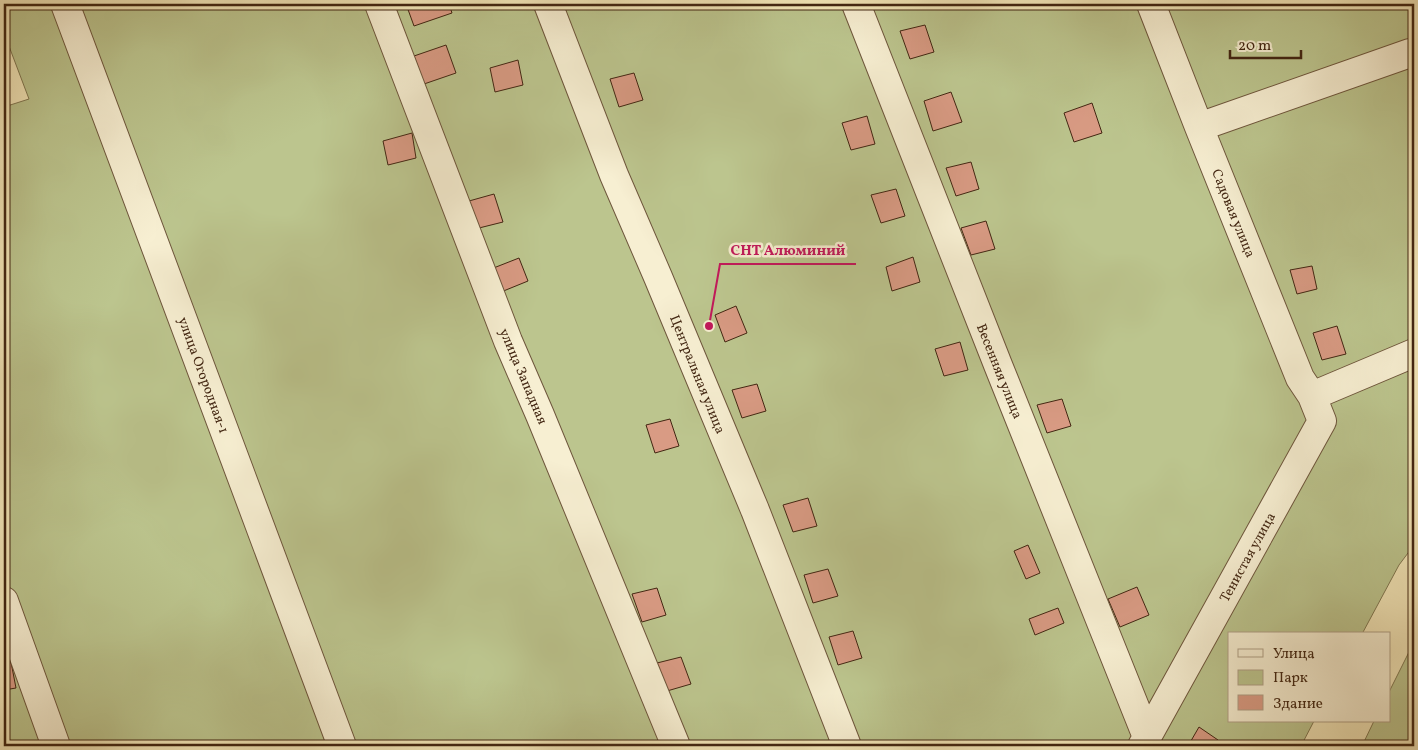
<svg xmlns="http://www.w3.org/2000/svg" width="1418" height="750" font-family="Vollkorn,serif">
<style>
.green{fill:#bcc58e;stroke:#7f7650}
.building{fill:#d99b84;stroke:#422612}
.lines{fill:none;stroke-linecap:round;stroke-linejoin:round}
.minor-casing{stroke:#6e563c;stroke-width:30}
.minor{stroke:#f7efd2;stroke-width:28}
.labels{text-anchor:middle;stroke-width:5;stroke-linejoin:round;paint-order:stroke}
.street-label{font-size:14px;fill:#422612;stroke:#f7efd2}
.leader{fill:none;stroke:#c2185b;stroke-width:2}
.callout-dot{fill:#c2185b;stroke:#f7efd2;stroke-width:2}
.callout-label{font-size:15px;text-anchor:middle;font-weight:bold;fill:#c2185b;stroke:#f7efd2;stroke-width:5;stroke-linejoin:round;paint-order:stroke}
</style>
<rect width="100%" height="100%" fill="#f3e7b9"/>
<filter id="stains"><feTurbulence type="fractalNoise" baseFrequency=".004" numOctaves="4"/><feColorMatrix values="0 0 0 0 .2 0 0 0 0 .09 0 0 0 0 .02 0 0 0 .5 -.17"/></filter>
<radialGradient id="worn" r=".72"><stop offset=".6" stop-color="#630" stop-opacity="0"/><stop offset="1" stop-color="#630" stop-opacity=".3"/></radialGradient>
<path class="green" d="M4 4H1409L1414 13V545L1399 565 1362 634H1229V721H1314L1301 746H4V107L29 99 4 33Z
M1414 642V746H1362L1374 721H1389V692Z"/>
<path class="building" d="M406 4H449L452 13 414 26Z
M925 25 934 52 910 59 900 31Z
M446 45 456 73 424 84 414 56Z
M518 60 523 85 495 92 490 68Z
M634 73 643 100 619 107 610 79Z
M951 92 962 122 933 131 924 101Z
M1092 103 1102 133 1074 142 1064 113Z
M867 116 875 144 851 150 842 123Z
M412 133 416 158 388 165 383 141Z
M971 162 979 189 956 196 946 168Z
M896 189 905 216 881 223 871 195Z
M494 194 503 222 479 228 469 201Z
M986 221 995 249 971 255 961 228Z
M913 257 920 282 892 291 886 267Z
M519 258 528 281 501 292 491 269Z
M1312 266 1317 289 1297 294 1290 270Z
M736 306 747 333 725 342 715 315Z
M1337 326 1346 354 1322 360 1313 333Z
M960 342 968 370 944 376 935 349Z
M757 384 766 411 742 418 732 390Z
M1062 399 1071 426 1047 433 1037 405Z
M670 419 679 446 655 453 646 425Z
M808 498 817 526 793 532 783 505Z
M1028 545 1040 573 1026 579 1014 551Z
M828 569 838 596 813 603 804 575Z
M1137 587 1149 615 1120 627 1108 599Z
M657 588 666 615 642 622 632 594Z
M1058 608 1064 623 1035 635 1029 619Z
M853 631 862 658 838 665 829 637Z
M10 657 16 688 4 690V658Z
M681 657 691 684 667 691 657 663Z
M1199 727 1218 740 1214 746H1188Z"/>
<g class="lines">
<g class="minor-casing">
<path id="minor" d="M65 4 342 746
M379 4 508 341 540 415 676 746
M548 4 614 175 658 277 755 510 847 746
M856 4 998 365 1147 737
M1199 127 1410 53
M1312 396 1414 353
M4 601 56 746
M1142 746 1322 421 1312 396 1300 378 1199 127 1151 4"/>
</g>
<use href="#minor" class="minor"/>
</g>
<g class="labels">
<g class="street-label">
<text transform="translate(1234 213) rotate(68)" y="5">Садовая улица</text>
<text transform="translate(1000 371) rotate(68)" y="5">Весенняя улица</text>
<text transform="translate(698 374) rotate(68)" y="5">Центральная улица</text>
<text transform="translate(204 375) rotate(70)" y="5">улица Огородная-1</text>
<text transform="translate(524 376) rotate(67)" y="5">улица Западная</text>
<text transform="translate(1247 557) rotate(-61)" y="5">Тенистая улица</text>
</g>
</g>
<path class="leader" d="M709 326L720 264H856"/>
<circle class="callout-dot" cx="709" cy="326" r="5"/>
<g class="callout-label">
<text x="788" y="255">СНТ Алюминий</text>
</g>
<rect width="1418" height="750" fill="none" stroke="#f3e7b9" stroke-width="20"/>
<rect x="5" y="5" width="1408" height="740" fill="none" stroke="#422612" stroke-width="2.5"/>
<rect x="10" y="10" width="1398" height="730" fill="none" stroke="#422612"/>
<rect x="1228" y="632" width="162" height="90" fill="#f7efd2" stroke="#af9f85"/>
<rect x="1238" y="649" width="25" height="8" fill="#f7efd2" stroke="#af9f85"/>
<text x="1273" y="658" font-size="15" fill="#422612">Улица</text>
<rect x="1238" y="670" width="25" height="15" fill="#bcc58e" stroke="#af9f85"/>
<text x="1273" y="682" font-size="15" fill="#422612">Парк</text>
<rect x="1238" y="695" width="25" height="15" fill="#d99b84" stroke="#af9f85"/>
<text x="1273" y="708" font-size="15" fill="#422612">Здание</text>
<path d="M1230 50v8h71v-8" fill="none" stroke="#422612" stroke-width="2.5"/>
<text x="1238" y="50" font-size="15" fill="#422612" stroke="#f7efd2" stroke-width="4" paint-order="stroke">20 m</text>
<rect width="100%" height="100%" filter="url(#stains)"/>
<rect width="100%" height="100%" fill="url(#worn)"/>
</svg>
